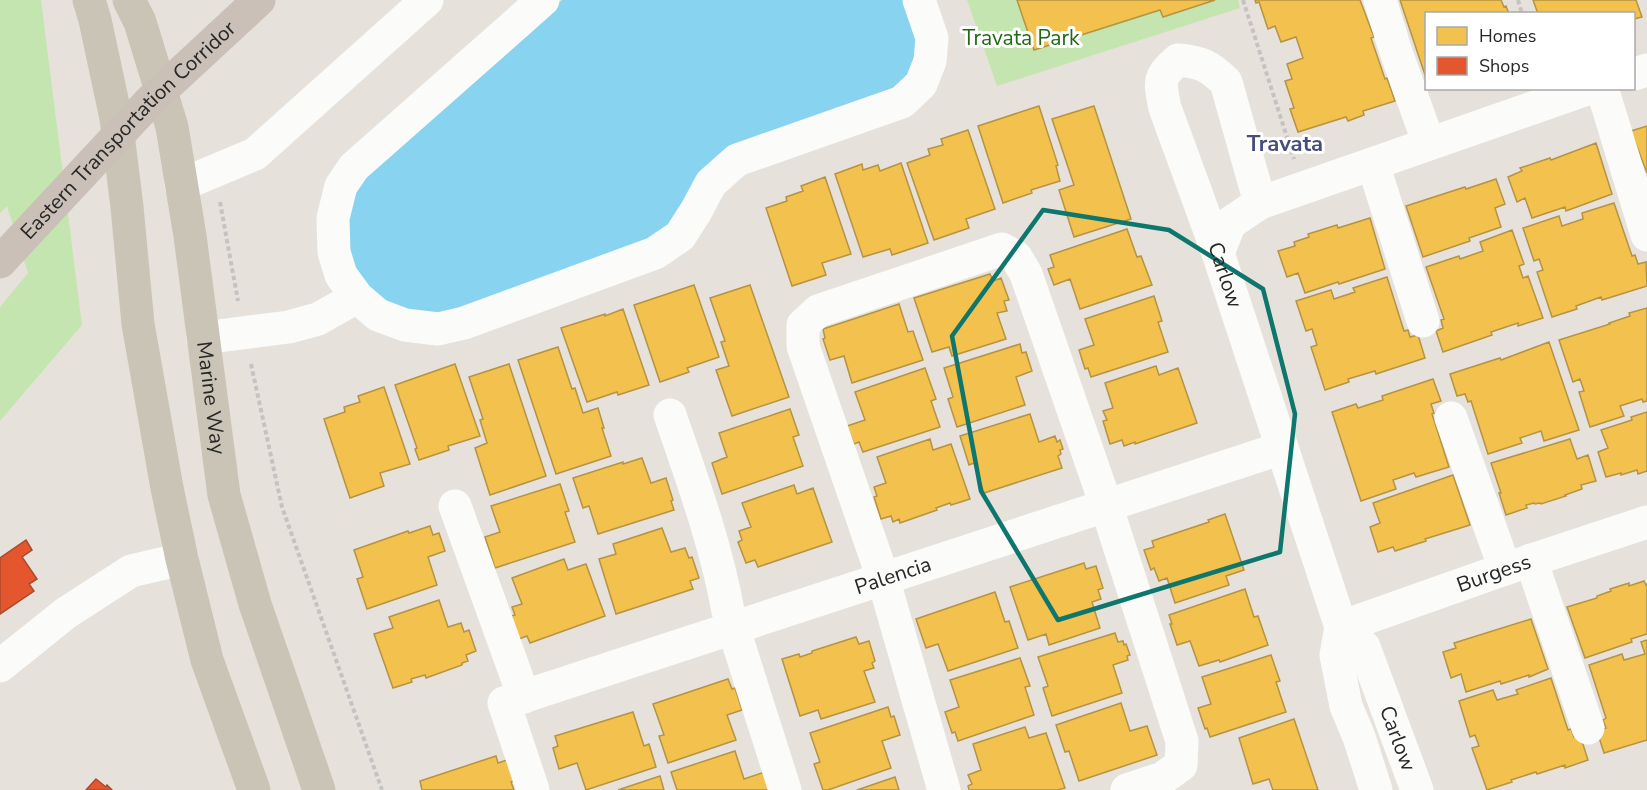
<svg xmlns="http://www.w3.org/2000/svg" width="1647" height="790" font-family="'Nunito Sans',sans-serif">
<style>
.green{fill:#c5e5b0}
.water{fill:#88d3ef}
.homes{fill:#f2c14e;stroke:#b59342;stroke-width:1.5}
.shops{fill:#e4572e;stroke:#ab492c;stroke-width:1.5}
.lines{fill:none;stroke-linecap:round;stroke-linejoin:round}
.path{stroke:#c4c3c2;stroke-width:4;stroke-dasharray:4.5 3;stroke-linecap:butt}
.minor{stroke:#fbfbfa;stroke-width:33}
.major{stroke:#c9c4b6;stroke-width:33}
.highway{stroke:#cbc0b7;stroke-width:33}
.marked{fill:none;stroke:#0f766e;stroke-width:4.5;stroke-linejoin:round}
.labels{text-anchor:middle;stroke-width:6;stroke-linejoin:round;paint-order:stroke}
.park-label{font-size:21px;fill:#236713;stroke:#fff}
.street-label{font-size:21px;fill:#272727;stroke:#fff}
.neighbourhood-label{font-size:22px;font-weight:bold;fill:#454d7a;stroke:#fff}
</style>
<rect width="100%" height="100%" fill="#e6e2db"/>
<path class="green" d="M0 0H41L82 325 0 421V307L28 273 7 206 0 213Z
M967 0H1238L1240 8 997 86Z"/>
<path class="water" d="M562 0H905L919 43 916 68 900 87 724 152 680 216 658 237 446 318 409 315 373 294 351 268 345 237 356 185 372 169Z"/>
<path class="homes" d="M1017 0H1215L1163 17 1160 10 1034 50Z
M1255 0H1360L1374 37 1371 38 1385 79 1387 78 1395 101 1363 111 1364 115 1348 121 1346 117 1298 132 1290 109 1294 108 1285 81 1292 79 1287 64 1303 58 1296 37 1281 42 1275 26 1268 29 1259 2 1256 3Z
M1400 0H1501L1504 7 1506 6 1509 14H1426V78Z
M1533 0H1636L1642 17 1634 19V14H1538Z
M1039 106 1058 165 1056 166 1060 181 1031 190 1032 193 1003 203 978 126Z
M1094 106 1131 219 1074 237 1059 190 1074 185 1052 119Z
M1647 126V173L1631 131Z
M968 130 995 209 966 219 969 228 934 240 907 163 930 155 928 149 943 145 941 139Z
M1596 143 1612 194 1566 211 1565 207 1532 218 1525 198 1517 202 1508 177 1522 171 1520 168 1550 158 1551 160Z
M901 163 928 243 892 255 890 249 863 257 835 174 862 164 863 170 878 165 880 171Z
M825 177 851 254 822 263 826 275 792 286 766 208 787 201 786 197 803 191 801 186Z
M1496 179 1505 204 1495 208 1501 227 1469 238 1470 241 1423 257 1406 206 1465 187 1466 189Z
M1614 203 1632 256 1635 255 1638 264 1646 262 1647 286 1602 300 1601 297 1576 306 1577 309 1552 317 1537 272 1543 270 1539 259 1534 261 1523 228 1559 216 1562 226 1583 219 1582 213Z
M1370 218 1385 269 1339 284 1338 282 1305 293 1298 273 1287 277 1278 251 1295 246 1294 242 1309 237 1308 234 1337 225 1338 228Z
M1127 229 1137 257 1141 256 1152 285 1080 309 1070 279 1054 285 1048 269 1054 267 1050 255Z
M1512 230 1524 264 1519 266 1523 278 1528 276 1543 318 1518 326V323L1491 332 1492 335 1443 352 1436 331 1443 328 1441 320 1444 319 1426 267 1459 256 1460 259 1483 251 1480 242Z
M990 274 993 281 1001 278 1009 300 1004 301 1007 311 997 313 1006 339 952 356 949 347 932 352 914 298Z
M1387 277 1404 331 1408 330 1410 337 1418 335 1425 358 1376 374 1375 371 1348 379 1349 382 1325 390 1311 347 1317 345 1312 329 1306 331 1296 301 1331 290 1334 299 1355 292 1353 288Z
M694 285 719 357 687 368 689 372 660 382 634 305Z
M750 285 789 397 732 416 716 370 729 366 721 342 725 341 710 298Z
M1154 296 1162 321 1158 322 1168 352 1091 377 1088 368 1085 369 1079 350 1094 345 1085 319Z
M899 304 908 332 913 331 923 360 852 383 844 356 830 360 823 339 825 338 823 329Z
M1647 308V401L1643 402 1642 399 1620 406 1624 416 1590 427 1579 392 1584 391 1580 379 1573 382 1559 340 1610 324 1609 323 1630 316 1629 313Z
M623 309 649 385 618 395 617 392 587 402 561 328 605 314V316Z
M1549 342 1579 430 1544 441 1541 431 1520 438 1522 443 1488 454 1471 401 1468 402 1465 394 1457 396 1450 374 1500 358 1501 360Z
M1020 344 1022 353 1026 352 1032 371 1016 377 1025 405 957 427 948 399 953 397 944 368Z
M558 347 572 389 575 388 583 413 598 408 604 428H602L611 456 556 474 518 360Z
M455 364 480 436 448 446 449 450 419 460 415 449 417 448 395 385Z
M509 364 546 476 490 495 475 448 487 443 480 420 483 419 469 377Z
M1156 366 1159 375 1178 368 1197 423 1135 444V442L1124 446 1122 440 1110 444 1103 421 1107 420 1103 411 1113 408 1105 383Z
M925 368 936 399 931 401 940 427 863 452 859 442 854 444 847 426 865 420 855 392Z
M1433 379 1441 401 1431 404 1434 413 1432 414 1449 467 1416 477 1414 473 1393 480 1396 489 1361 501 1332 412 1356 404 1358 408 1383 400 1382 396Z
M384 387 410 464 380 473 384 486 350 498 324 419 345 412 344 407 360 402 358 396Z
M790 409 799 435 793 437 803 466 722 494 712 463 727 457 719 433Z
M1647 412V471L1638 474 1637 470 1621 475V473L1606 477 1598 452 1608 448 1601 430 1632 420 1631 417Z
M1030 414 1039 442 1055 436 1057 442 1060 440 1063 449 1060 450 1061 454 1058 456 1062 468 984 493 974 463 969 465 960 436Z
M930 439 933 450 951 444 970 499 951 505 950 503 936 508 937 510 900 523 899 519 893 522 891 516 881 519 874 497 877 496 874 487 886 483 877 457Z
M1570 439 1577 459 1588 455 1596 481 1581 485 1582 489 1565 495 1566 496 1541 504 1540 503 1535 504 1534 503 1526 505 1527 508 1506 515 1499 493H1501L1491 463Z
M642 458 651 483 666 478 673 500 671 501 674 510 598 534 589 506 583 508 573 478 623 462V464Z
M1453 475 1470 525 1425 539 1426 541 1395 551 1393 547 1378 552 1370 527 1380 523 1373 503Z
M560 484 569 511 565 512 575 542 495 568 485 537 500 532 491 506Z
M794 485 797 494 813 488 832 542 758 567 755 560 746 563 738 542 742 540 739 531 751 527 742 503Z
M1225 514 1244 570 1226 576 1229 585 1175 603 1167 578 1159 581 1154 568 1151 570 1144 550 1154 547 1152 541 1209 522 1208 520Z
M430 526 433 535 439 533 445 551 428 557 437 585 367 609 357 579 363 577 354 550 408 531 409 533Z
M662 528 671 552 685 548 689 558 692 557 699 578 690 581 693 589 616 614 599 559 616 554 613 544Z
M564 559 568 570 586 564 605 616 530 643 527 636 519 639 511 616 515 615 512 607 522 604 512 578Z
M1084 563 1086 569 1096 566 1103 588 1098 590 1101 599 1092 602 1100 628 1049 645 1046 634 1028 640 1010 587Z
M1644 581 1646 585 1647 584V634L1631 639 1632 642 1585 658 1567 607 1597 598V596L1611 591 1610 589 1629 583V586Z
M1245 589 1254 617 1258 616 1268 645 1220 662 1219 660 1199 666 1190 641 1177 645 1170 624H1172L1169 615Z
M995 592 1005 622 1009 621 1018 648 948 671 938 644 926 648 916 619Z
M439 600 448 627 461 623 464 632 469 630 476 651 466 655 468 661 462 663V665L426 678 425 675 411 679 412 682 393 688 374 634 393 628 389 617Z
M1531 619 1548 669 1529 677V675L1501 684 1500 681 1466 692 1461 674 1451 678 1443 652 1456 648 1454 643Z
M1115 633 1118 642 1123 641 1124 645 1126 644 1130 655 1127 656 1128 660 1113 665 1122 693 1052 716 1043 688 1048 686 1038 657Z
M856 637 859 644 869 641 875 661 872 663 874 668 864 671 875 702 821 719 818 710 800 716 782 659 799 654 800 657 812 653V651Z
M1647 640V740L1604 753 1597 731 1606 728 1603 720 1606 718 1589 665 1622 654 1624 660 1645 654 1641 642Z
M1271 655 1280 681 1276 682 1286 712 1210 737 1207 728 1205 729 1198 708 1211 704 1202 677Z
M1020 658 1030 686 1025 687 1034 715 958 741 955 732 952 733 945 712 959 707 950 680Z
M1551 678 1568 730 1571 729 1574 737 1580 735 1588 760 1565 768V765L1537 774 1536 772 1511 780 1512 782 1487 790 1472 748 1479 746 1475 735 1470 737 1459 701 1493 690 1497 700 1518 694 1516 690Z
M728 679 732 689 735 688 742 710 727 715 736 740 668 763 659 736 664 735 653 704Z
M1121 703 1130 731 1147 726 1157 755 1079 781 1069 751 1065 752 1056 725Z
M888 707 891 717 894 716 900 735 882 741 891 768 828 790H823L814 764 820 762 810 733Z
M633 712 644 746 649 744 656 767 586 790 577 763 559 769 553 748 558 746 555 736Z
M1294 719 1318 790H1273L1269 779 1253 784 1239 738Z
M1025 727 1029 738 1046 733 1065 788 1058 790H969L968 786 972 784 968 775 981 770 973 744Z
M735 751 744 779 765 772 771 790H677L671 772Z
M496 756 498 763 507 760 514 781 511 782 514 790H422L420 781Z
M660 776 664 790H618Z
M895 777 899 790H857Z"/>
<path class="shops" d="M26 540 32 550 22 557 37 579 29 584 34 591 0 614V558Z
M96 779 106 787 107 785 112 790H86Z"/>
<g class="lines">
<path class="path" d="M1243 0 1294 159
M1518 0 1522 14
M220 202 238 301
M251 364 282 507 382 790"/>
<g class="minor">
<path d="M543 0 354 167 341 186 333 218 334 252 341 275 357 297 378 315 405 325 438 329 464 323 655 253 680 236 696 211 711 183 737 160 902 102 921 84 930 61 932 38 919 0"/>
<path d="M1380 0 1396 52 1429 144"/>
<path d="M1634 74 1647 70"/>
<path d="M1602 88 1647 235"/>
<path d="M1373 164 1423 321"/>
<path d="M181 185 255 154 427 0"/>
<path id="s1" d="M1260 203 1226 82C1209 66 1202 62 1178 60 1157 77 1160 83 1165 108L1218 253 1341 627 1336 655 1346 706 1359 737 1376 790"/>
<path d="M1218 253 1230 223 1260 203 1590 88"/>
<path d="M203 338 289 327 318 319 357 297"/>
<path d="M670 415C692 479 716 544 728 611L785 790"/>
<path d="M1451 418 1505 569"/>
<path d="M455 506 524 697"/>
<path d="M1531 560 1588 728"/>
<path id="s2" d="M1341 627 1505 569 1647 522"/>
<path id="s3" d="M1341 627 1364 647 1417 790"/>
<path d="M0 666 66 613 131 571 182 559"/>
<path id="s4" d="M533 790 504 703 1282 448"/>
<path d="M944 790 883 578 803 346V325L818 311 1002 249 1016 257 1026 274 1106 505 1182 741 1181 765 1163 778 1127 790"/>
</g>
<g class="major">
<path d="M89 0 95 20 116 118 127 207 138 324 167 488 182 559 207 660 254 790"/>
<path id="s5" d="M129 0 140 22 172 127 190 236 224 495 255 604 319 790"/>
</g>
<path class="highway" id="s6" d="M0 262 150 101 259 0"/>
</g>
<path class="marked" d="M1043 210 1169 230 1263 289 1295 414 1280 552 1058 620 981 491 952 336Z"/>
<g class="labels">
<g class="park-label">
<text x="1021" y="45">Travata Park</text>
</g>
<g class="street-label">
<text dy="7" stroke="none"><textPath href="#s6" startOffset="184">Eastern Transportation Corridor</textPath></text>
<text dy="7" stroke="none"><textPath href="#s1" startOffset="412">Carlow</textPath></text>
<text dy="7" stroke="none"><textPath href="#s5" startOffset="408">Marine Way</textPath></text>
<text dy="7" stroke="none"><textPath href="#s2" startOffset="162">Burgess</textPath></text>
<text dy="7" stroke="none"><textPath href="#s4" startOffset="501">Palencia</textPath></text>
<text dy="7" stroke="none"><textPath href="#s3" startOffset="128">Carlow</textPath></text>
</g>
<g class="neighbourhood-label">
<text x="1285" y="151">Travata</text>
</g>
</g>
<rect x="1425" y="12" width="210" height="78" fill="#ffffff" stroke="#a9a9a9" stroke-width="1.5"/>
<rect x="1437" y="27" width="30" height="18" fill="#f2c14e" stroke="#a9a9a9" stroke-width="1.5"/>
<text x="1479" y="42" font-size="18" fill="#272727">Homes</text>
<rect x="1437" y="57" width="30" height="18" fill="#e4572e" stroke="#a9a9a9" stroke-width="1.5"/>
<text x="1479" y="72" font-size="18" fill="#272727">Shops</text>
</svg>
